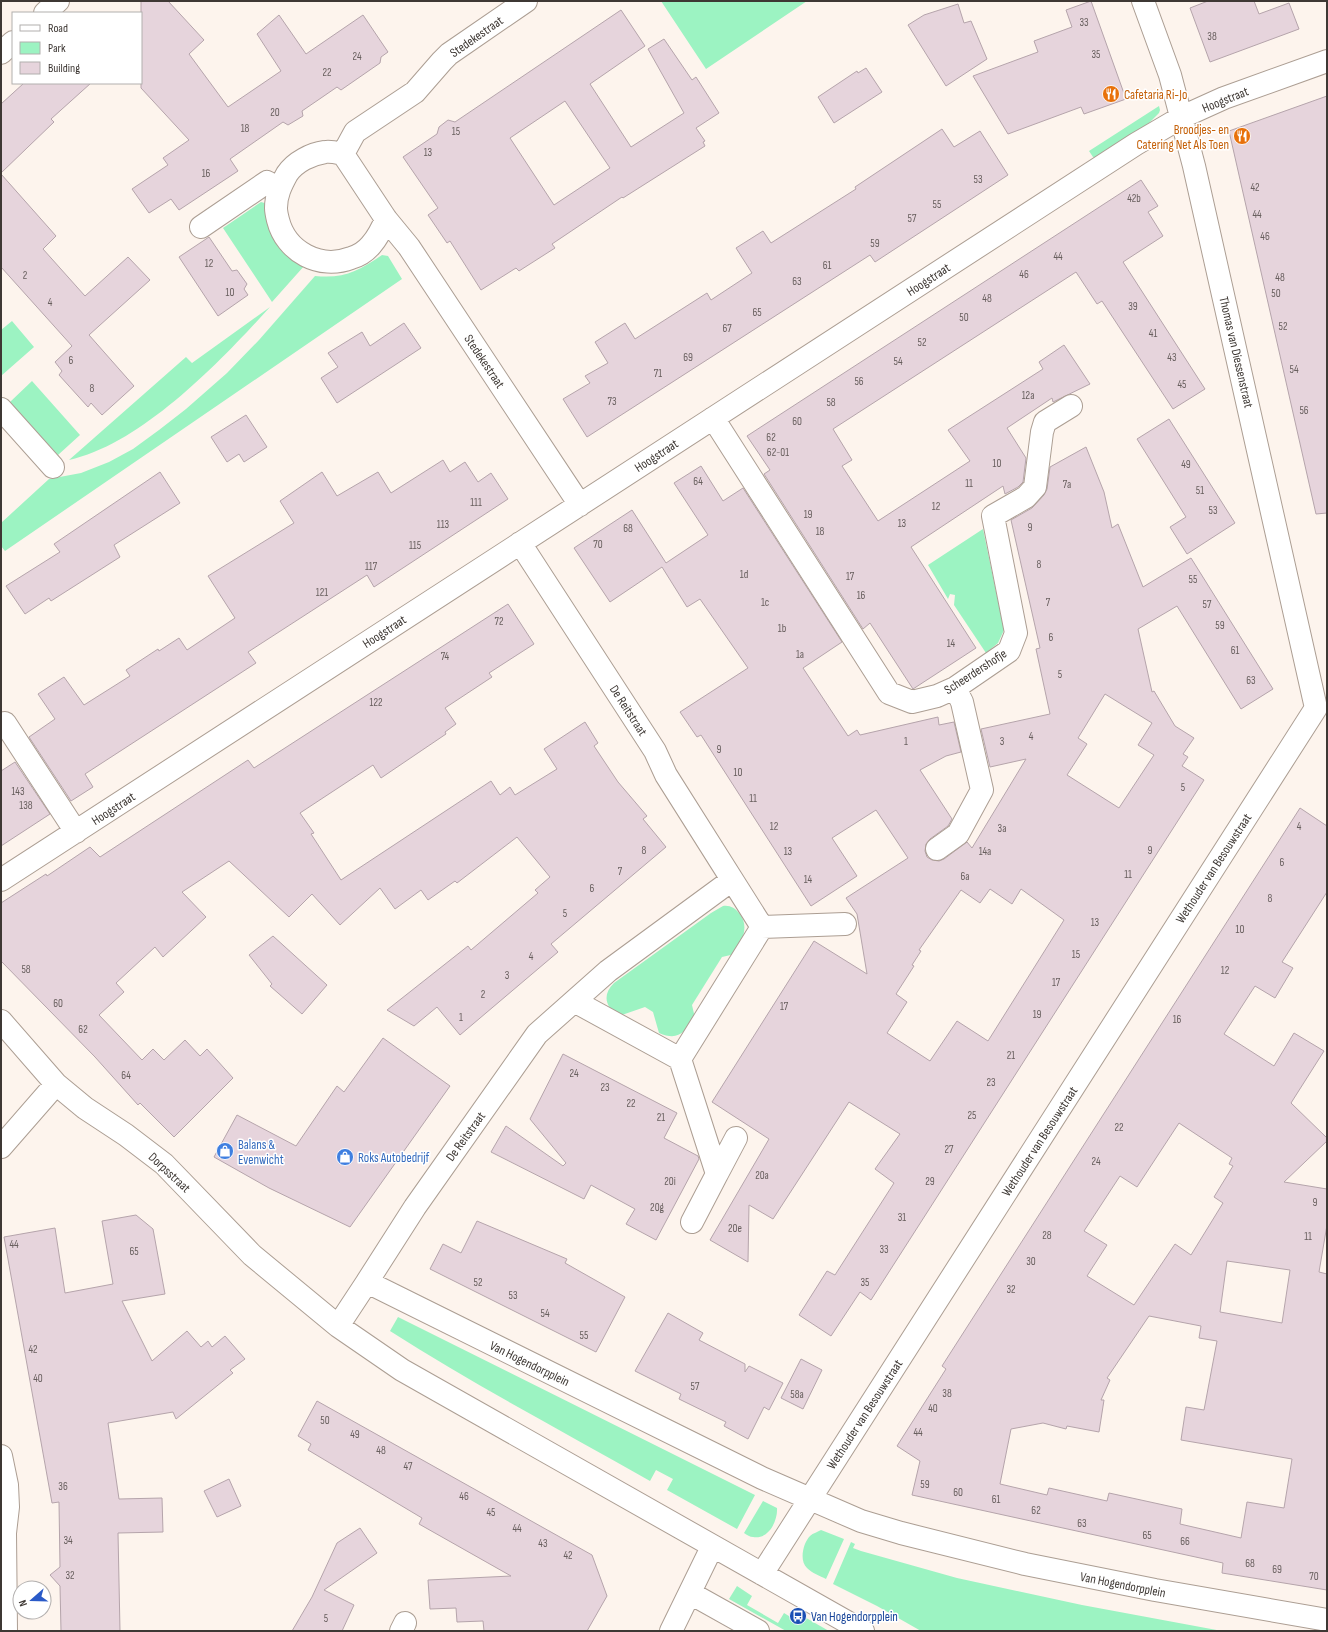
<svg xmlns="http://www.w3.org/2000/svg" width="1328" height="1632" font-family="'Sofia Sans Condensed',sans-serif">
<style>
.green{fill:#9cf3c2}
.building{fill:#e6d4dc;stroke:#b5a4ab;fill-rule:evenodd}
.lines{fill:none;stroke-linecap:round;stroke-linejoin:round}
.minor-casing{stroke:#ac9e93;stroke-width:24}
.minor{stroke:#fff;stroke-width:22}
.labels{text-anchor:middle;stroke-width:3;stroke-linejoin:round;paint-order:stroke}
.number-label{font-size:11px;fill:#685f5e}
.street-label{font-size:13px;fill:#3e3834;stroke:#fff}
.food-label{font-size:13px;fill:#c56008;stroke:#fff;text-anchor:start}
.shop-label{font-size:13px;fill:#366cbe;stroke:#fff;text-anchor:start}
.transit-label{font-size:13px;fill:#164399;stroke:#fff;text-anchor:start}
</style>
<rect width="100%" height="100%" fill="#fdf4ed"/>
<path class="green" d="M661 1H807L706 69Z
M1159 106 1160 110 1159 113 1149 123 1096 158 1093 157 1089 151Z
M261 202 268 204 305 265 272 302 223 228Z
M382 255 388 256 402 279 5 551 1 546V523L49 479 81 473 109 462 133 449 159 430 186 409 227 373 259 340 315 276C344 279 358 271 382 255Z
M270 307C221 361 142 444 69 460L186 357 192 363Z
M12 321 34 347 1 376V330Z
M32 381 80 435 58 455 10 402Z
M983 529 1004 630 998 643 986 653 954 605 955 595 950 594 948 599 928 565Z
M723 906C730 905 735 908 739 913 750 926 742 941 735 954L722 957 692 1005 695 1018C684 1033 678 1041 659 1033L653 1012 645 1007 619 1016C605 1007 602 995 614 983L711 913Z
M398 1317 755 1495 737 1529 667 1490 673 1479 656 1470 650 1481C563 1431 474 1385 390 1331Z
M763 1501 777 1508C778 1520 769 1540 753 1537 750 1537 747 1535 744 1533Z
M821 1530 844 1539 826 1579C820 1576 812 1573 807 1568 799 1561 803 1543 810 1536 813 1533 818 1532 821 1530Z
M851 1542 855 1544 853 1548 861 1551 957 1578 1082 1605 1222 1631H921L877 1606 833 1584Z
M737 1586 752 1596 747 1605 778 1623 784 1613 797 1621 801 1615 829 1631H786L729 1599Z"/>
<path class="building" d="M141 1H168L204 40 189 54 228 107 281 71 257 34 279 15 306 54 363 15 388 52 381 57 380 63 341 90 337 87 321 98 302 111 303 116 288 125 283 122 230 159 238 171 179 210 171 199 149 213 132 189 168 165 163 158 189 140 141 88Z
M1091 1 1126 99 1084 114 1081 107 1008 134 973 76 1038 52 1034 41 1072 27 1066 10Z
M1208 1H1254L1259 14 1289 3 1299 29 1210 62 1190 8Z
M958 4 964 23 971 21 987 59 946 86 908 25 924 15Z
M621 10 645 46 590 84 631 147 684 113 648 49 664 39 692 80 696 77 719 113 696 128 705 141 703 142 705 146 623 198 622 197 552 244 555 248 519 271 516 268 481 290 450 241 447 243 428 215 438 208 403 157 437 134 439 127 448 120 455 122ZM565 101 610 168 554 205 510 138Z
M866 68 882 92 834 123 818 97 857 71 858 73Z
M24 83H91L51 119 54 122 1 173V104Z
M1327 96V513L1316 514 1229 131Z
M942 129 954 147 980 131 1008 175 875 262 870 255 587 437 563 399 590 383 585 376 608 363 595 342 625 323 635 339 707 293 711 300 752 273 736 248 763 231 771 243 856 189 855 187Z
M1 174 56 236 43 249 85 296 128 257 150 280 89 335 134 386 102 415 91 403 88 407 59 375 62 371 55 362 72 346 1 267Z
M1141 180 1158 206 1148 212 1163 236 1123 262 1205 389 1173 409 1102 301 1097 304 1076 272 833 429 852 460 842 466 878 521 970 461 948 430 1043 369 1039 362 1064 345 1090 384 1053 402 1052 398 1007 428 1026 458 1023 482 1018 487 1005 494 1003 486 911 547 976 648 913 689 870 623 863 629 764 474 770 470 747 436Z
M209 237 232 271 237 270 247 284 244 289 248 295 218 316 179 257Z
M404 323 421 348 337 403 321 378 338 367 328 353 362 332 370 346Z
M246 415 267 447 244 462 239 454 227 462 211 437Z
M1169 419 1235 523 1187 554 1170 527 1186 517 1137 439Z
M1086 447 1104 492 1112 528 1118 524 1143 587 1191 558 1273 689 1241 709 1177 606 1138 629 1152 692 1154 691 1175 726 1194 738 1183 754 1188 757 1182 766 1204 780 871 1300 860 1292 831 1336 799 1315 827 1271 835 1275 894 1183 875 1169 900 1134 849 1102 773 1219 749 1205 748 1262 710 1240 769 1139 712 1102 814 941 867 974 857 914 846 898 908 858 876 810 832 838 857 876 811 906 701 735 697 737 680 712 748 668 700 599 687 607 662 567 610 602 574 548 632 510 666 563 708 535 674 483 701 466 723 501 743 488 842 642 803 668 848 736 857 730 860 735 938 717 939 725 954 722 961 752 946 756 920 770 952 819 948 826 930 839 926 844 925 851 927 857 932 860 939 861 944 859 967 842 972 848 1026 759 990 767 981 729 1050 714 1036 649 1040 648 1011 520 1032 508 1044 495 1047 489 1050 467ZM1105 694 1152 723 1138 745 1154 755 1119 808 1067 775 1087 744 1078 738ZM990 889 1012 904 1021 889 1064 920 988 1041 957 1021 930 1061 887 1033 907 1002 896 994 914 966 912 965 921 951 919 950 961 890 980 903Z
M443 460 450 472 465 462 478 482 491 473 508 499 374 587 367 575 248 652 256 663 85 774 93 787 71 801 29 737 55 719 38 694 64 677 84 705 130 676 126 670 158 649 159 651 179 638 187 650 235 618 208 576 294 523 280 501 322 472 337 496 378 472 391 493Z
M160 472 180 503 114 545 120 557 51 601 49 598 25 614 6 586 60 552 54 544Z
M508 604 534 644 489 673 492 677 445 708 456 724 445 732 446 734 381 778 373 765 300 813 314 833 311 834 341 880 491 781 500 795 510 787 515 795 557 769 544 749 585 722 598 743 594 746 618 782 647 816 643 819 666 847 551 944 558 952 460 1035 437 1007 414 1026 387 1010 468 946 471 950 538 893 535 890 550 877 517 837 457 883 455 881 428 900 421 890 395 909 380 888 340 925 312 894 289 917 229 861 182 892 206 917 163 957 155 947 116 983 124 992 99 1015 142 1060 153 1049 164 1060 185 1040 200 1056 207 1049 233 1078 174 1137 140 1103 138 1105 95 1057 1 961V903L46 874 47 876 90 847 100 857 248 760 254 768Z
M15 762 50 814 1 846V771Z
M1300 808 1327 826V892L1282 962 1293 968 1275 998 1255 986 1224 1034 1274 1066 1294 1033 1324 1051 1291 1103 1327 1138V1141L1284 1182 1327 1189V1225L1319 1272 1327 1274V1590L1222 1573 1223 1563 912 1495 920 1461 897 1446 946 1369 942 1366ZM1179 1123 1232 1158 1229 1164 1233 1166 1214 1197 1223 1203 1191 1255 1175 1244 1134 1305 1087 1276 1107 1245 1084 1231 1120 1176 1137 1187ZM1227 1261 1290 1270 1282 1323 1220 1312ZM1149 1316 1201 1326 1199 1338 1217 1341 1204 1410 1186 1407 1181 1440 1292 1459 1284 1508 1247 1502 1241 1538 1180 1524 1182 1509 1109 1493 1107 1501 1049 1488 1047 1495 1000 1484 1011 1429 1043 1423 1066 1429 1067 1426 1099 1432 1104 1400H1101L1110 1380 1107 1378Z
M273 936 327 985 302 1014 270 986 272 984 249 955Z
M383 1038 450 1086 350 1227 269 1188 214 1157 237 1115 296 1146 337 1086 344 1092Z
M563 1054 677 1113 664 1138 698 1156 699 1159 656 1240 626 1224 635 1209 591 1185 584 1199 491 1152 506 1126 563 1166 566 1163 530 1119Z
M136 1215 153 1229 165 1294 122 1301 152 1361 187 1331 201 1347 208 1341 212 1347 225 1336 245 1359 230 1370 233 1373 176 1419 173 1412 108 1423 119 1499 162 1498 163 1532 118 1533 120 1631H61L60 1586 50 1575 60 1567 59 1502 52 1503 4 1237 55 1228 65 1293 113 1284 102 1221Z
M477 1221 567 1259 565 1263 625 1297 596 1352 430 1269 443 1244 461 1253Z
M668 1313 703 1333 699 1340 745 1364V1372L749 1366 783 1383 769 1410 764 1407 748 1439 724 1426 726 1422 679 1399 681 1394 635 1371Z
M801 1359 822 1370 803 1409 781 1398Z
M317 1401 592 1555 607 1596 587 1631H484L483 1621 457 1622 456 1608 430 1609 428 1580 511 1576 419 1524 422 1518 308 1450 311 1444 298 1436Z
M229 1479 241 1506 217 1517 204 1491Z
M360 1528 377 1553 324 1590 354 1605 342 1631H292L312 1597 337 1543Z"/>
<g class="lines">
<g class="minor-casing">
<path id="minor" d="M526 1 449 54 442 61 415 92 355 132 343 154 386 219 409 247 580 505
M1143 1 1170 75 1194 166 1316 708
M45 13 58 1
M1 53 13 42
M343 154C338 153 331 151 325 152 311 154 295 162 287 174 281 185 276 195 276 208 276 212 277 216 278 220 286 252 320 270 351 258 358 256 366 251 371 245 378 237 382 229 386 219
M201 227 267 182 279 189
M1 409 53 467
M713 418 889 693 912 702 937 696 955 688 1009 651 1016 633 993 516 1026 497 1035 487 1042 432 1045 422 1071 406
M520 543 655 751 666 775 762 927 680 1059 574 1001
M1 725 5 723 76 832
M937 849 958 834 982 790 962 702 955 688
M1 880 1136 144 1182 117 1224 98 1327 61
M762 927 845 924
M1 1021 56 1084 85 1108 126 1135 164 1164 252 1255 338 1326 402 1370 863 1631
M680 1059 717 1174 692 1222
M1 1147 56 1084
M717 1174 736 1138
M367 1282 415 1207 537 1034 608 971 732 880
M338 1326 367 1282 762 1478 861 1521 901 1533 1025 1564 1155 1590 1327 1620
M1 1456 7 1485 8 1507 5 1533 6 1631
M762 1574 1316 708
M690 1593 758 1631
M401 1631 405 1623
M671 1631 712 1547"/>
</g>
<use href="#minor" class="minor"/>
</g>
<defs>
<g id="restaurant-disc" transform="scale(0.9)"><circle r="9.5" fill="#e8710a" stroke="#fff"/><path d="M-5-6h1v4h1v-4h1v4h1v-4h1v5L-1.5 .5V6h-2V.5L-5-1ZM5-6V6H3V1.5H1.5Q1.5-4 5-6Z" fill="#fff"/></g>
<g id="shop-disc" transform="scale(0.9)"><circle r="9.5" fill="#3f7fe0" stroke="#fff"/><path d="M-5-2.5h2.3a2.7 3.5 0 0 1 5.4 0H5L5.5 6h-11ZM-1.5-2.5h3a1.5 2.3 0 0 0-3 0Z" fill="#fff"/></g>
<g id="bus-disc" transform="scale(0.9)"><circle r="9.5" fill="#1a4fb4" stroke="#fff"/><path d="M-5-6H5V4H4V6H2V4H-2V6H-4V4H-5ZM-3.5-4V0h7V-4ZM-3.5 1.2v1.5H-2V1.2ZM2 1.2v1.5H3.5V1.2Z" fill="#fff"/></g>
</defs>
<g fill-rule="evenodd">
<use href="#restaurant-disc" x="1111" y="94"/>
<use href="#restaurant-disc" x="1242" y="136"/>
<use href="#shop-disc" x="225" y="1151"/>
<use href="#shop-disc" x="345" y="1157"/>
<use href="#bus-disc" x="798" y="1616"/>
</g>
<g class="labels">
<g class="number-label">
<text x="1084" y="26">33</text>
<text x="1212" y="40">38</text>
<text x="1096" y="58">35</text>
<text x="357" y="60">24</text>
<text x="327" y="76">22</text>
<text x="275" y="116">20</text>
<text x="245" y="132">18</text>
<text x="456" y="135">15</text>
<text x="428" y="156">13</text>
<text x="206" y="177">16</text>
<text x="978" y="183">53</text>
<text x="1255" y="191">42</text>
<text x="1134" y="202">42b</text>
<text x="937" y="208">55</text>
<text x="1257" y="218">44</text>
<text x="912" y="222">57</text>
<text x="1265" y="240">46</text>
<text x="875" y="247">59</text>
<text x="1058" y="260">44</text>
<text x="209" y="267">12</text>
<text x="827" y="269">61</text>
<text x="1024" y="278">46</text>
<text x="25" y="279">2</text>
<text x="1280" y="281">48</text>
<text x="797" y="285">63</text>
<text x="230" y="296">10</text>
<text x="1276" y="297">50</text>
<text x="987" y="302">48</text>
<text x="50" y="306">4</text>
<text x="1133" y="310">39</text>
<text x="757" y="316">65</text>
<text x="964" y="321">50</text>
<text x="1283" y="330">52</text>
<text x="727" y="332">67</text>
<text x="1153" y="337">41</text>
<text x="922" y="346">52</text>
<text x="688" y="361">69</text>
<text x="1172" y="361">43</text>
<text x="71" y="364">6</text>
<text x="898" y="365">54</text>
<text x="1294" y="373">54</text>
<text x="658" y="377">71</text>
<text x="859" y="385">56</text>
<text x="1182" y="388">45</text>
<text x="92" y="392">8</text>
<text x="1028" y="399">12a</text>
<text x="612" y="405">73</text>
<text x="831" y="406">58</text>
<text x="1304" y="414">56</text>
<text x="797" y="425">60</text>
<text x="771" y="441">62</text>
<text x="778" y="456">62-01</text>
<text x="997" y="467">10</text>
<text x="1186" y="468">49</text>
<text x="698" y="485">64</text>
<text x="969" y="487">11</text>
<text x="1067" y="488">7a</text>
<text x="1200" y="494">51</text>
<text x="476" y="506">111</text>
<text x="936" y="510">12</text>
<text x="1213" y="514">53</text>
<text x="808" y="518">19</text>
<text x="902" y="527">13</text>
<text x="443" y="528">113</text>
<text x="1030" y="531">9</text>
<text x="628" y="532">68</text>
<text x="820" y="535">18</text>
<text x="598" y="548">70</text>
<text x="415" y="549">115</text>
<text x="1039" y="568">8</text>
<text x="371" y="570">117</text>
<text x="744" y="578">1d</text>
<text x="850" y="580">17</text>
<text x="1193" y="583">55</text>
<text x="322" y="596">121</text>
<text x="861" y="599">16</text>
<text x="765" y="606">1c</text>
<text x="1048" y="606">7</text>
<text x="1207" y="608">57</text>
<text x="499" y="625">72</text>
<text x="1220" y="629">59</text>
<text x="782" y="632">1b</text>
<text x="1051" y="641">6</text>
<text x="951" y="647">14</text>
<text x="1235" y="654">61</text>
<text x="800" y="658">1a</text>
<text x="445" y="660">74</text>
<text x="1060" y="678">5</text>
<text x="1251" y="684">63</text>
<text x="376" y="706">122</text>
<text x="1031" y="740">4</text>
<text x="906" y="745">1</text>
<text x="1002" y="745">3</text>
<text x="719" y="753">9</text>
<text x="738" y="776">10</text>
<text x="1183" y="791">5</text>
<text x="18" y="795">143</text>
<text x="753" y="802">11</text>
<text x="26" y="809">138</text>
<text x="774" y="830">12</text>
<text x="1299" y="830">4</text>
<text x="1002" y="832">3a</text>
<text x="644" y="854">8</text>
<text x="1150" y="854">9</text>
<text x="788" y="855">13</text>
<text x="985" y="855">14a</text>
<text x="1282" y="866">6</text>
<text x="620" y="875">7</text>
<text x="1128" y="878">11</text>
<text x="965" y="880">6a</text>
<text x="808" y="883">14</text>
<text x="592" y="892">6</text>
<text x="1270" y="902">8</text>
<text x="565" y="917">5</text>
<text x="1095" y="926">13</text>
<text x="1240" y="933">10</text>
<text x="1076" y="958">15</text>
<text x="531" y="960">4</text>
<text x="26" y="973">58</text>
<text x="1225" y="974">12</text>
<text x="507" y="979">3</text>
<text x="1056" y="986">17</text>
<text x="483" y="998">2</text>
<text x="58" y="1007">60</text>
<text x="784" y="1010">17</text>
<text x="1037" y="1018">19</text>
<text x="461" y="1021">1</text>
<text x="1177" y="1023">16</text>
<text x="83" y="1033">62</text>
<text x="1011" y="1059">21</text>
<text x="574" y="1077">24</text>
<text x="126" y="1079">64</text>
<text x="991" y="1086">23</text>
<text x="605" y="1091">23</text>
<text x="631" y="1107">22</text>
<text x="972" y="1119">25</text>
<text x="661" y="1121">21</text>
<text x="1119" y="1131">22</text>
<text x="949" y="1153">27</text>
<text x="1096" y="1165">24</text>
<text x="762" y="1179">20a</text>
<text x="670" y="1185">20i</text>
<text x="930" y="1185">29</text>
<text x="1315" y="1206">9</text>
<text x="657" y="1211">20g</text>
<text x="902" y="1221">31</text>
<text x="735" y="1232">20e</text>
<text x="1047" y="1239">28</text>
<text x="1308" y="1240">11</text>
<text x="14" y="1248">44</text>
<text x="884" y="1253">33</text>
<text x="134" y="1255">65</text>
<text x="1031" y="1265">30</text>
<text x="478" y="1286">52</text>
<text x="865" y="1286">35</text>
<text x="1011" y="1293">32</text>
<text x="513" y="1299">53</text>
<text x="545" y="1317">54</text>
<text x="584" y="1339">55</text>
<text x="33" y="1353">42</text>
<text x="38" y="1382">40</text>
<text x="695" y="1390">57</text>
<text x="947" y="1397">38</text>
<text x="797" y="1398">58a</text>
<text x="933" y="1412">40</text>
<text x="325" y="1424">50</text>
<text x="918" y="1436">44</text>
<text x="355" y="1438">49</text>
<text x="381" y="1454">48</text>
<text x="408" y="1470">47</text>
<text x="925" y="1488">59</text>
<text x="63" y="1490">36</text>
<text x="958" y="1496">60</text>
<text x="464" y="1500">46</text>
<text x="996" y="1503">61</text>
<text x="1036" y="1514">62</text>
<text x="491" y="1516">45</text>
<text x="1082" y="1527">63</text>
<text x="517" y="1532">44</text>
<text x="1147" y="1539">65</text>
<text x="68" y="1544">34</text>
<text x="1185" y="1545">66</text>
<text x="543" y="1547">43</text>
<text x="568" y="1559">42</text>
<text x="1250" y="1567">68</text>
<text x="1277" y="1573">69</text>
<text x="70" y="1579">32</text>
<text x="1314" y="1580">70</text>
<text x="326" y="1622">5</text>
</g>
<g class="street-label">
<text transform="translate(476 36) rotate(-35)" y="5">Stedekestraat</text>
<text transform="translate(1225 99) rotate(-22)" y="5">Hoogstraat</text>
<text transform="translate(928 279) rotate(-33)" y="5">Hoogstraat</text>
<text transform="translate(1237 352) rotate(77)" y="5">Thomas van Diessenstraat</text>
<text transform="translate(485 361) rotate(56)" y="5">Stedekestraat</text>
<text transform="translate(656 455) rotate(-33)" y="5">Hoogstraat</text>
<text transform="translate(384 631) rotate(-33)" y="5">Hoogstraat</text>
<text transform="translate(975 671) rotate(-33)" y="5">Scheerdershofje</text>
<text transform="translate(629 710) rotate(57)" y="5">De Reitstraat</text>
<text transform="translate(113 808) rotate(-33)" y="5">Hoogstraat</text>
<text transform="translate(1213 868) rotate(-57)" y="5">Wethouder van Besouwstraat</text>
<text transform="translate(465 1136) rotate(-54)" y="5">De Reitstraat</text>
<text transform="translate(1039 1141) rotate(-57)" y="5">Wethouder van Besouwstraat</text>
<text transform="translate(170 1172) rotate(43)" y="5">Dorpsstraat</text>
<text transform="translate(530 1363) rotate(26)" y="5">Van Hogendorpplein</text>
<text transform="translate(864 1414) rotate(-57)" y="5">Wethouder van Besouwstraat</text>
<text transform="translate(1123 1584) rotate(11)" y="5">Van Hogendorpplein</text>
</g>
<g class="food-label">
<text x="1124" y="99">Cafetaria Ri-Jo</text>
<text x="1229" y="134" text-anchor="end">Broodjes- en<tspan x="1229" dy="15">Catering Net Als Toen</tspan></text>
</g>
<g class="shop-label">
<text x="238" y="1149">Balans &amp;<tspan x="238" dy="15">Evenwicht</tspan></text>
<text x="358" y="1162">Roks Autobedrijf</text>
</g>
<g class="transit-label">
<text x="811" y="1621">Van Hogendorpplein</text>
</g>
</g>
<rect width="1328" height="1632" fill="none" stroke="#3e3834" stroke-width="4"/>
<rect x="12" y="12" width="130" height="72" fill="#ffffff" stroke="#b2afae"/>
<rect x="20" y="25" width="20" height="6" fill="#ffffff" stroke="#b2afae"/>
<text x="48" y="32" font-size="12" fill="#3e3834">Road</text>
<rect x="20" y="42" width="20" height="12" fill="#9cf3c2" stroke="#b2afae"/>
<text x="48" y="52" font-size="12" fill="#3e3834">Park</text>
<rect x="20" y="62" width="20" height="12" fill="#e6d4dc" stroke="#b2afae"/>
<text x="48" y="72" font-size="12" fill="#3e3834">Building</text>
<g transform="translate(32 1600) rotate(250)"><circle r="19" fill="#ffffff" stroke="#b2afae"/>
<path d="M0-3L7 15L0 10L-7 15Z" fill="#2a5ac8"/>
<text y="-6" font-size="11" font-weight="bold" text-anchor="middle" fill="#3e3834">N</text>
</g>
</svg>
